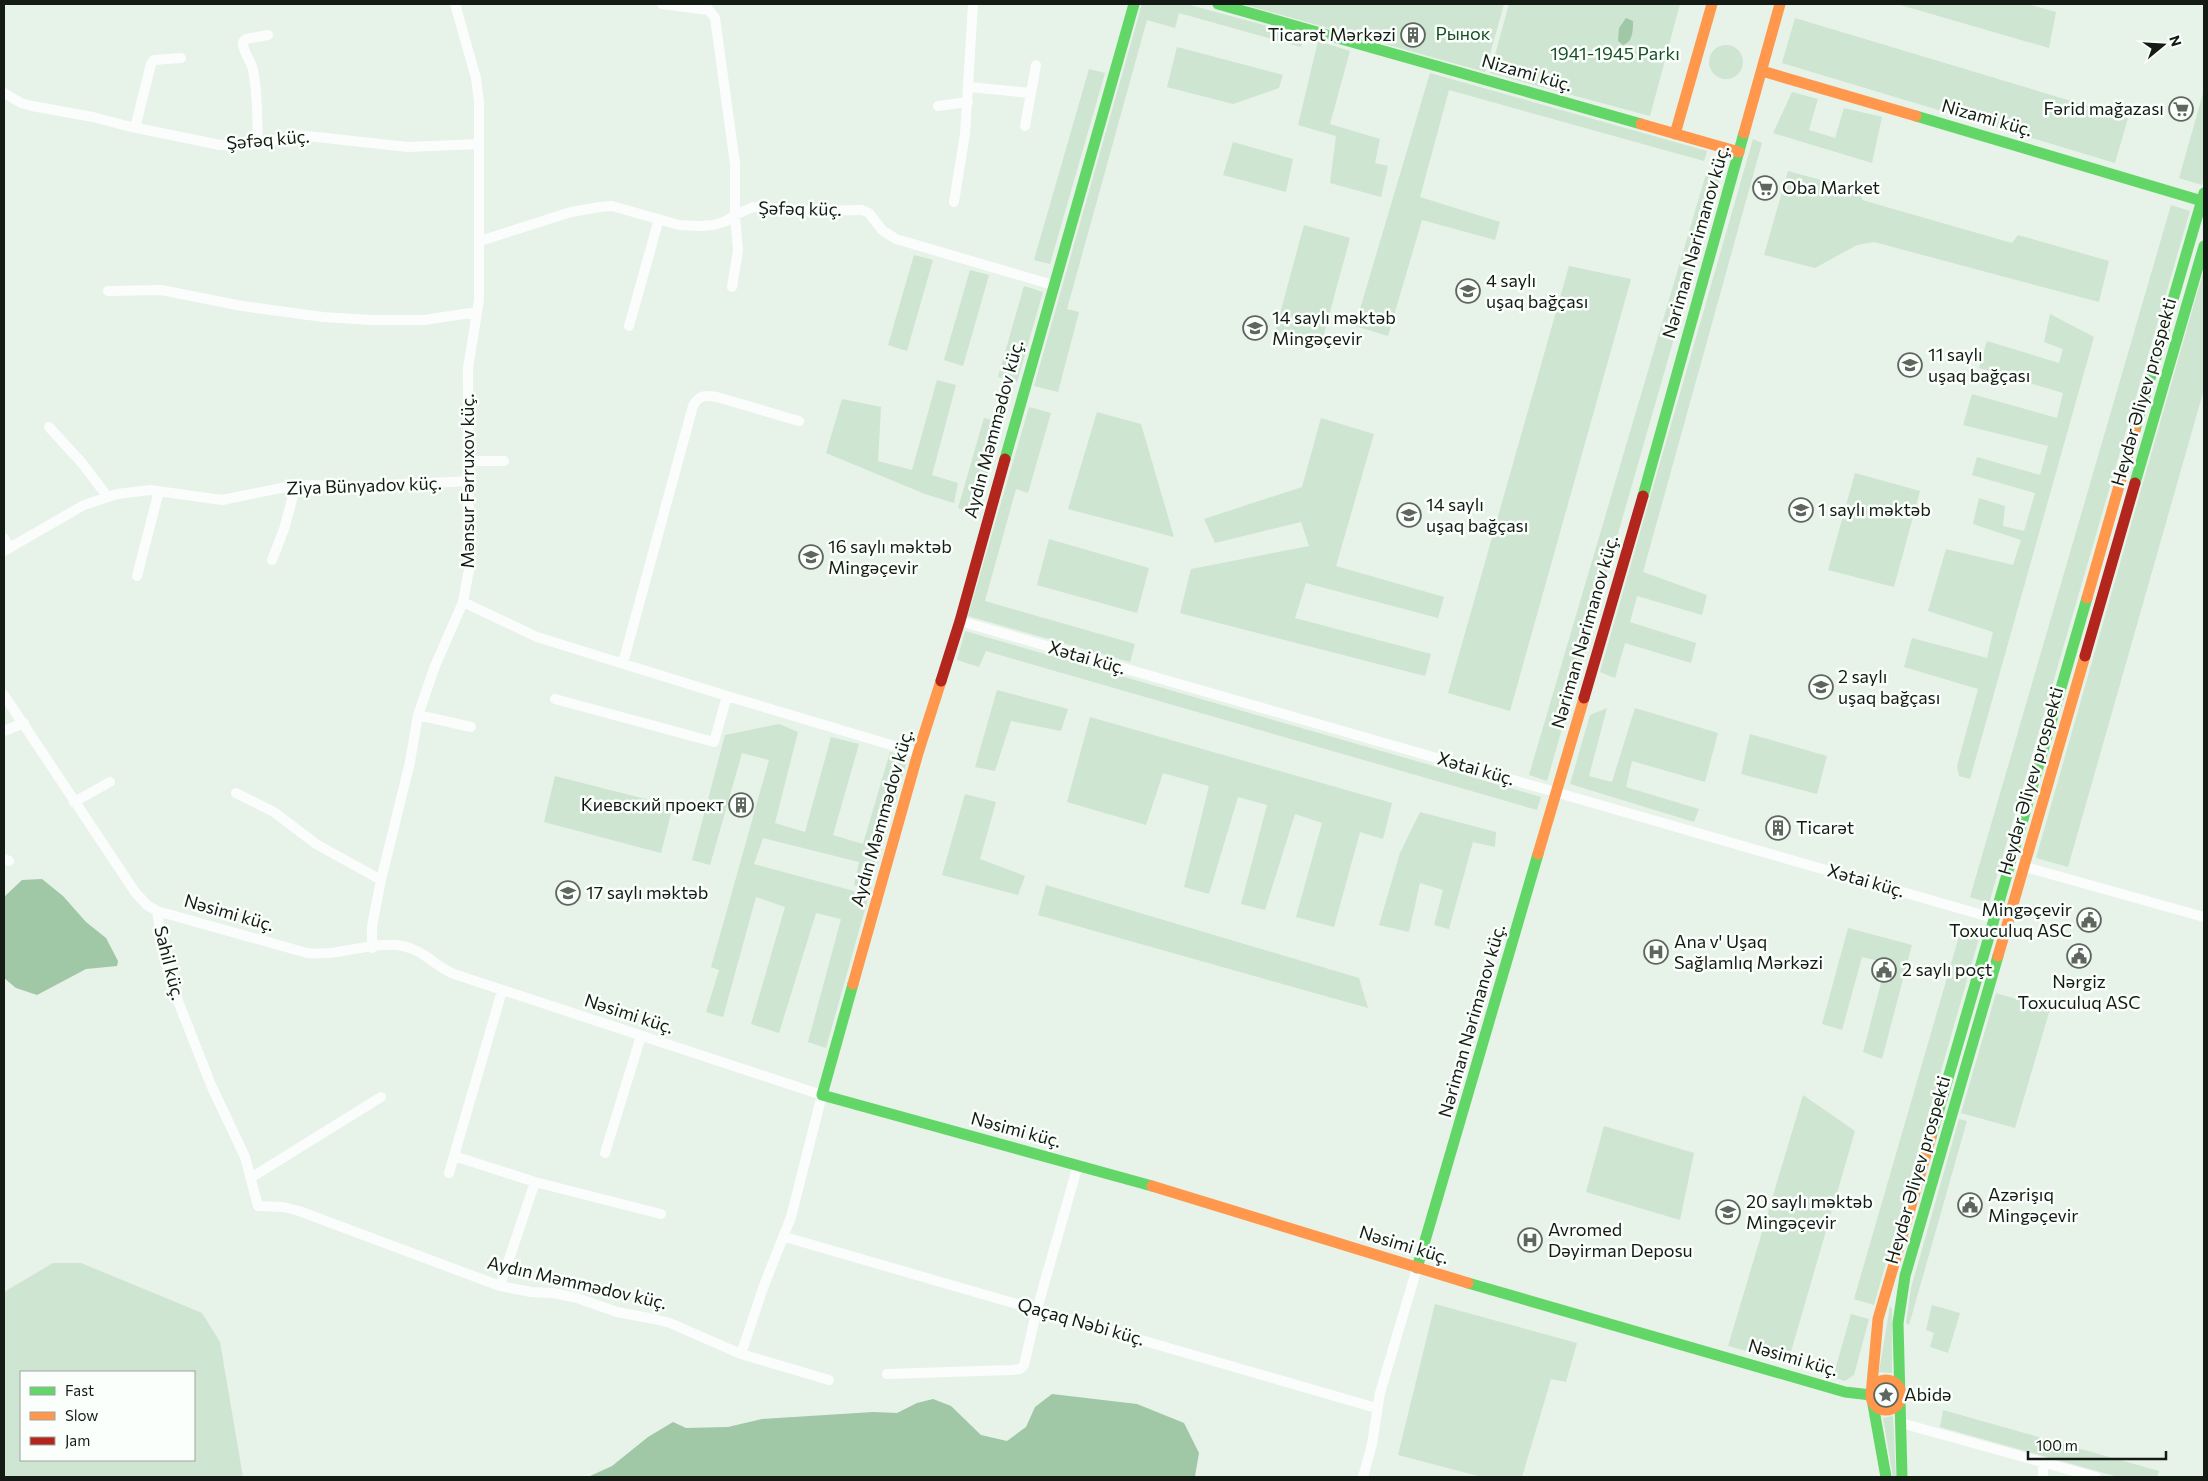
<svg xmlns="http://www.w3.org/2000/svg" width="2208" height="1481" font-family="Commissioner,sans-serif">
<style>
.green{fill:#cee5d1;fill-rule:evenodd}
.water{fill:#a0c7a6}
.lines{fill:none;stroke-linecap:round;stroke-linejoin:round}
.street{stroke:#fbfdfc;stroke-width:10}
.fast{stroke:#63d668;stroke-width:11}
.slow{stroke:#ff974d;stroke-width:11}
.jam{stroke:#b3261e;stroke-width:11}
.labels{text-anchor:middle;stroke-width:5;stroke-linejoin:round;paint-order:stroke}
.park-label{font-size:18px;fill:#184f26;stroke:#fbfffb}
.poi-label{font-size:18px;fill:#141b15;stroke:#fbfffb;text-anchor:start}
.street-label{font-size:18px;fill:#141b15;stroke:#fbfffb}
</style>
<rect width="100%" height="100%" fill="#e7f2e8"/>
<path class="green" d="M1142 4H1186L1304 36 1301 47 1179 13 1175 28 1147 20 1067 309 1079 312 1058 392 1034 386Z
M1242 4H1504L1485 72Z
M1509 4H1680L1650 116 1490 73Z
M1897 4H2028L2056 12 2049 48Z
M1795 18 2128 118 2115 163 1782 63Z
M1318 41 1350 51 1330 124 1380 139 1375 163 1388 166 1381 197 1330 183 1336 136 1298 125Z
M1709 62a17 17 0 1 1 34 0a17 17 0 1 1-34 0Z
M1177 47 1283 75 1279 88 1233 104 1167 87Z
M1089 69 1105 73 1050 264 1034 260Z
M1430 73 1707 151 1704 161 1449 90 1420 197 1500 222 1495 240 1422 220 1388 336 1355 326Z
M2204 90V175L2202 185 2179 178Z
M1792 92 1818 99 1809 130 1835 138 1844 108 1882 117 1872 163 1773 133Z
M1753 139 1762 143 1643 572 1707 595 1702 615 1637 596 1630 622 1696 643 1691 663 1625 643 1615 678 1600 672Z
M1233 142 1293 159 1286 192 1223 175Z
M1788 171 1861 191 1862 200 2012 243 2018 235 2109 261 2099 302 1874 242 1857 245 1815 268 1764 255Z
M1706 174 1720 178 1547 781 1529 775Z
M2171 205 2190 211 1989 903 1970 897Z
M1304 225 1350 238 1321 345 1275 332Z
M914 255 933 260 907 351 888 345Z
M1569 266 1631 279 1510 711 1448 693Z
M2204 269V389L2068 867 2036 858Z
M970 270 989 275 963 366 944 360Z
M1024 286 1043 292 1017 382 998 377Z
M2050 314 2094 337 1970 779 1959 776 1957 766 1978 689 1904 667 1912 638 1987 658 1993 632 1928 611 1946 549 2013 565 2021 540 1973 524 1979 498 2005 506 2003 526 2024 531 2035 493 1972 475 1977 457 2040 475 2048 446 1963 425 1972 394 2057 418 2063 393 1979 368 1987 341 2059 363 2063 349 2044 342Z
M937 380 956 385 932 475 958 483 954 503 925 494 826 453 842 399 881 407 878 461 912 470Z
M1029 407 1051 413 1028 493 1016 489 985 601 1135 644 1130 662 968 616Z
M1097 412 1141 424 1174 537 1068 509Z
M984 418 1003 423 977 514 958 508Z
M1321 418 1374 434 1336 566 1444 597 1438 618 1306 583 1295 618 1431 654 1425 676 1180 613 1191 569 1309 546 1301 522 1215 543 1204 519 1302 487Z
M1855 473 1920 491 1894 587 1828 570Z
M1049 539 1149 568 1137 613 1037 585Z
M965 631 1541 797 1537 810 986 651 979 667 957 660Z
M997 690 1068 709 1061 731 1011 721 995 771 975 767Z
M1607 708 1589 776 1612 782 1635 708 1718 733 1705 782 1632 761 1626 787 1699 809 1694 822 1570 784 1590 715Z
M1090 717 1392 803 1383 839 1360 832 1334 927 1296 917 1322 823 1295 814 1265 910 1241 904 1267 805 1238 797 1209 894 1184 887 1209 786 1163 773 1146 825 1067 802Z
M779 724 798 732 775 823 805 832 831 737 859 744 833 835 863 844 890 752 908 757 870 890 854 885 859 862 763 838 754 864 869 895 826 1048 808 1042 841 919 816 913 779 1033 751 1024 785 907 756 897 723 1017 706 1012 719 970 711 967 769 760 742 753 710 865 692 860 725 735Z
M1750 734 1827 756 1817 794 1741 774Z
M555 776 673 806 661 853 544 822Z
M965 794 996 802 980 859 1025 876 1018 895 942 875Z
M1420 812 1496 832 1495 847 1473 842 1449 929 1434 925 1443 890 1420 883 1409 932 1379 925 1400 853Z
M1046 885 1359 978 1368 1008 1038 915Z
M1962 926 1981 931 1874 1305 1854 1299Z
M1848 928 1912 945 1882 1059 1863 1052 1882 979 1889 980 1893 964 1862 957 1842 1030 1822 1024Z
M1996 993 2050 1009 2015 1128 1961 1113Z
M1803 1095 1855 1131 1788 1362 1728 1346Z
M1959 1119 1967 1121 1909 1325 1906 1323 1911 1288Z
M1604 1126 1694 1153 1680 1220 1586 1192Z
M53 1263H81L202 1313 220 1342 243 1477H4V1292ZM21 1372H194V1460H21Z
M1435 1304 1577 1343 1566 1382 1551 1379 1522 1477H1482L1398 1455Z
M1932 1305 1960 1313 1948 1353 1930 1347 1934 1333 1926 1330Z
M1890 1306 1892 1309V1373L1879 1372Z
M1851 1314 1869 1319 1854 1375 1845 1381 1833 1377Z
M1943 1410 2159 1471 2157 1477H2118L1940 1427Z
M1893 1416 1896 1477H1893L1883 1418Z"/>
<path class="water" d="M1626 18 1633 21C1633 30 1633 42 1623 45L1618 41 1619 28Z
M42 879 63 896 86 922 106 938 118 961 117 966 86 969 37 995 16 988 4 978V897L22 880Z
M1052 1394 1137 1404 1184 1423 1199 1453 1195 1476 1193 1477H588L612 1466 648 1437 673 1422 686 1428 728 1427 762 1419 873 1412 897 1413 917 1403 933 1399 951 1406 981 1435 1007 1441 1026 1427 1035 1407Z"/>
<g class="lines">
<path class="street" d="M662 4 709 10 715 18 735 164V215L738 251 732 287
M969 87 1030 93
M4 93 21 103 32 106 93 117 127 126 220 145 258 144 298 135 408 147 479 144
M938 106 968 102
M1025 126 1036 65
M135 128 151 64 154 60 181 58
M258 144C257 120 258 94 253 70 251 60 242 51 243 42L246 39 268 35
M954 202 965 134 973 4
M480 241 571 212 600 207 612 206 679 225 699 226 714 225 726 221 735 215 753 207 808 211 862 210 869 213 882 230 896 239 1053 285
M108 291 161 290 242 306 323 317 372 320H424L477 312
M629 326 659 219
M49 427 82 463 107 496
M470 461H504
M4 538 10 548
M4 551 84 505 117 494 150 490 222 500 296 485 367 486 470 481
M272 560 284 529 296 485
M137 576 159 491
M463 602 537 637 727 696 918 753
M960 621 1993 918
M623 663 693 406C699 395 705 395 717 397L799 421
M4 695 135 892 147 905 157 911 307 953C339 957 373 940 403 946 423 950 435 966 454 974L822 1095 791 1217 763 1288 741 1354
M555 699 714 742 727 696
M418 715 471 727
M4 731 24 723
M236 793 274 812 316 844 381 880
M74 802 110 782
M4 859 9 861
M2018 865 2204 917
M157 911 165 960 178 1001 211 1085 245 1157 258 1206 283 1207 299 1211 500 1286 531 1292 553 1293 577 1298 617 1312 654 1319 670 1323 741 1354 829 1380
M372 948V926L381 880 410 762 418 715 435 666 463 602 469 570 468 368 479 300V102L476 78 455 4
M605 1153 641 1036
M454 1156 535 1182 661 1214
M449 1173 502 991
M252 1177 381 1097
M785 1237 1376 1408
M500 1286 535 1182
M887 1374 1011 1370 1020 1369 1024 1365 1037 1309 1078 1165
M1901 1423 2096 1477
M2043 1462V1477
M1363 1477 1372 1444 1380 1393 1417 1268"/>
<path class="fast" d="M1218 4 1641 124
M1916 116 2202 201
M2135 430 2204 193
M1005 459 1134 4
M2135 483 2204 246
M1643 496 1744 133
M853 984 822 1095 1152 1186
M1931 1137 2087 598
M1417 1268 1538 854
M1468 1283 1845 1392 1871 1395
M1872 1399 1886 1477
M1902 1477 1898 1323 1905 1276 1998 956"/>
<path class="slow" d="M1762 71 1916 116
M1641 124 1739 152
M1744 133 1780 4
M1675 134 1712 4
M2087 598 2135 430
M1538 854 1584 698
M1998 956 2085 656
M853 984 918 753 941 681
M1152 1186 1468 1283
M1871 1395a15 15 0 1 1 30 0a15 15 0 1 1-30 0Z
M1871 1395 1878 1319 1931 1137"/>
<path class="jam" d="M2085 656 2135 483
M941 681 960 621 1005 459
M1584 698 1643 496"/>
</g>
<defs>
<g id="building-ring" transform="scale(1.25)"><circle r="9.5" fill="#fbfffb" stroke="#5e665f" stroke-width="1.5"/><path d="M-4-6H4V6H1V3H-1V6H-4ZM-2.5-4.3h1.7v1.8h-1.7ZM.8-4.3h1.7v1.8H.8ZM-2.5-1h1.7V.8h-1.7ZM.8-1h1.7V.8H.8Z" fill="#5e665f"/></g>
<g id="supermarket-ring" transform="scale(1.25)"><circle r="9.5" fill="#fbfffb" stroke="#5e665f" stroke-width="1.5"/><path d="M-6-5.5h2.5l.6 2H6L4.5 2H-2.5L-4.4-4H-6ZM-1.5 3.2a1.3 1.3 0 1 0 .1 0ZM3 3.2a1.3 1.3 0 1 0 .1 0Z" fill="#5e665f"/></g>
<g id="school-ring" transform="scale(1.25)"><circle r="9.5" fill="#fbfffb" stroke="#5e665f" stroke-width="1.5"/><path d="M0-5L7-2L0 1L-7-2ZM-4 1L0 2.5L4 1V4Q0 6-4 4Z" fill="#5e665f"/></g>
<g id="civic-ring" transform="scale(1.25)"><circle r="9.5" fill="#fbfffb" stroke="#5e665f" stroke-width="1.5"/><path d="M-.6-6.5H3V-4.5H.6V-3L4-1V1h2V6H-6V1h2V-1L-.6-3ZM-1.2 2.5V6h2.4V2.5Z" fill="#5e665f"/></g>
<g id="hospital-ring" transform="scale(1.25)"><circle r="9.5" fill="#fbfffb" stroke="#5e665f" stroke-width="1.5"/><path d="M-5-5h3v3.5h4V-5h3V5h-3V1.5h-4V5h-3Z" fill="#5e665f"/></g>
<g id="sight-ring" transform="scale(1.25)"><circle r="9.5" fill="#fbfffb" stroke="#5e665f" stroke-width="1.5"/><path d="M0-6L1.8-2.2L6-1.7L2.9 1.2L3.7 5.4L0 3.3L-3.7 5.4L-2.9 1.2L-6-1.7L-1.8-2.2Z" fill="#5e665f"/></g>
</defs>
<g fill-rule="evenodd">
<use href="#building-ring" x="1413" y="35"/>
<use href="#supermarket-ring" x="2181" y="109"/>
<use href="#supermarket-ring" x="1765" y="188"/>
<use href="#school-ring" x="1468" y="291"/>
<use href="#school-ring" x="1255" y="328"/>
<use href="#school-ring" x="1910" y="365"/>
<use href="#school-ring" x="1801" y="510"/>
<use href="#school-ring" x="1409" y="515"/>
<use href="#school-ring" x="811" y="557"/>
<use href="#school-ring" x="1821" y="687"/>
<use href="#building-ring" x="741" y="805"/>
<use href="#building-ring" x="1778" y="828"/>
<use href="#school-ring" x="568" y="893"/>
<use href="#civic-ring" x="2089" y="920"/>
<use href="#hospital-ring" x="1656" y="952"/>
<use href="#civic-ring" x="2079" y="956"/>
<use href="#civic-ring" x="1884" y="970"/>
<use href="#civic-ring" x="1970" y="1205"/>
<use href="#school-ring" x="1728" y="1212"/>
<use href="#hospital-ring" x="1530" y="1240"/>
<use href="#sight-ring" x="1886" y="1395"/>
</g>
<g class="labels">
<g class="park-label">
<text x="1463" y="40">Рынок</text>
<text x="1615" y="60">1941-1945 Parkı</text>
</g>
<g class="poi-label">
<text x="1396" y="41" text-anchor="end">Ticarət Mərkəzi</text>
<text x="2164" y="115" text-anchor="end">Fərid mağazası</text>
<text x="1782" y="194">Oba Market</text>
<text x="1486" y="287">4 saylı<tspan x="1486" dy="21">uşaq bağçası</tspan></text>
<text x="1272" y="324">14 saylı məktəb<tspan x="1272" dy="21">Mingəçevir</tspan></text>
<text x="1928" y="361">11 saylı<tspan x="1928" dy="21">uşaq bağçası</tspan></text>
<text x="1426" y="511">14 saylı<tspan x="1426" dy="21">uşaq bağçası</tspan></text>
<text x="1818" y="516">1 saylı məktəb</text>
<text x="828" y="553">16 saylı məktəb<tspan x="828" dy="21">Mingəçevir</tspan></text>
<text x="1838" y="683">2 saylı<tspan x="1838" dy="21">uşaq bağçası</tspan></text>
<text x="724" y="811" text-anchor="end">Киевский проект</text>
<text x="1796" y="834">Ticarət</text>
<text x="586" y="899">17 saylı məktəb</text>
<text x="2072" y="916" text-anchor="end">Mingəçevir<tspan x="2072" dy="21">Toxuculuq ASC</tspan></text>
<text x="1674" y="948">Ana v' Uşaq<tspan x="1674" dy="21">Sağlamlıq Mərkəzi</tspan></text>
<text x="1902" y="976">2 saylı poçt</text>
<text x="2079" y="988" text-anchor="middle">Nərgiz<tspan x="2079" dy="21">Toxuculuq ASC</tspan></text>
<text x="1988" y="1201">Azərişıq<tspan x="1988" dy="21">Mingəçevir</tspan></text>
<text x="1746" y="1208">20 saylı məktəb<tspan x="1746" dy="21">Mingəçevir</tspan></text>
<text x="1548" y="1236">Avromed<tspan x="1548" dy="21">Dəyirman Deposu</tspan></text>
<text x="1904" y="1401">Abidə</text>
</g>
<g class="street-label">
<text transform="translate(1527 73) rotate(16)" y="6">Nizami küç.</text>
<text transform="translate(1987 118) rotate(16)" y="6">Nizami küç.</text>
<text transform="translate(268 140) rotate(-5)" y="6">Şəfəq küç.</text>
<text transform="translate(800 209) rotate(1)" y="6">Şəfəq küç.</text>
<text transform="translate(1696 242) rotate(-74)" y="6">Nəriman Nərimanov küç.</text>
<text transform="translate(2144 392) rotate(-74)" y="6">Heydər Əliyev prospekti</text>
<text transform="translate(994 429) rotate(-75)" y="6">Aydın Məmmədov küç.</text>
<text transform="translate(468 481) rotate(-90)" y="6">Mənsur Fərruxov küç.</text>
<text transform="translate(364 486) rotate(-2)" y="6">Ziya Bünyadov küç.</text>
<text transform="translate(1585 632) rotate(-74)" y="6">Nəriman Nərimanov küç.</text>
<text transform="translate(1087 658) rotate(16)" y="6">Xətai küç.</text>
<text transform="translate(1476 769) rotate(16)" y="6">Xətai küç.</text>
<text transform="translate(2031 781) rotate(-74)" y="6">Heydər Əliyev prospekti</text>
<text transform="translate(882 818) rotate(-74)" y="6">Aydın Məmmədov küç.</text>
<text transform="translate(1866 881) rotate(16)" y="6">Xətai küç.</text>
<text transform="translate(229 913) rotate(16)" y="6">Nəsimi küç.</text>
<text transform="translate(169 963) rotate(76)" y="6">Sahil küç.</text>
<text transform="translate(629 1014) rotate(18)" y="6">Nəsimi küç.</text>
<text transform="translate(1472 1021) rotate(-74)" y="6">Nəriman Nərimanov küç.</text>
<text transform="translate(1016 1130) rotate(15)" y="6">Nəsimi küç.</text>
<text transform="translate(1918 1170) rotate(-74)" y="6">Heydər Əliyev prospekti</text>
<text transform="translate(1404 1245) rotate(17)" y="6">Nəsimi küç.</text>
<text transform="translate(577 1283) rotate(13)" y="6">Aydın Məmmədov küç.</text>
<text transform="translate(1081 1322) rotate(16)" y="6">Qaçaq Nəbi küç.</text>
<text transform="translate(1793 1358) rotate(16)" y="6">Nəsimi küç.</text>
</g>
</g>
<rect width="2208" height="1481" fill="none" stroke="#141b15" stroke-width="10"/>
<rect x="20" y="1371" width="175" height="90" fill="#fbfffb" stroke="#9fa49f"/>
<rect x="30" y="1387" width="25" height="8" fill="#63d668" stroke="#9fa49f"/>
<text x="65" y="1396" font-size="15" fill="#141b15">Fast</text>
<rect x="30" y="1412" width="25" height="8" fill="#ff974d" stroke="#9fa49f"/>
<text x="65" y="1421" font-size="15" fill="#141b15">Slow</text>
<rect x="30" y="1437" width="25" height="8" fill="#b3261e" stroke="#9fa49f"/>
<text x="65" y="1446" font-size="15" fill="#141b15">Jam</text>
<g transform="translate(2163 45) rotate(72)" stroke="#fbfffb" stroke-width="4" paint-order="stroke">
<path d="M0-4L9 19L0 12L-9 19Z" fill="#141b15"/>
<text y="-8" font-size="14" font-weight="bold" text-anchor="middle" fill="#141b15">N</text>
</g>
<path d="M2028 1451v8h138v-8" fill="none" stroke="#141b15" stroke-width="2.5"/>
<text x="2036" y="1451" font-size="15" fill="#141b15" stroke="#fbfffb" stroke-width="4" paint-order="stroke">100 m</text>
</svg>
